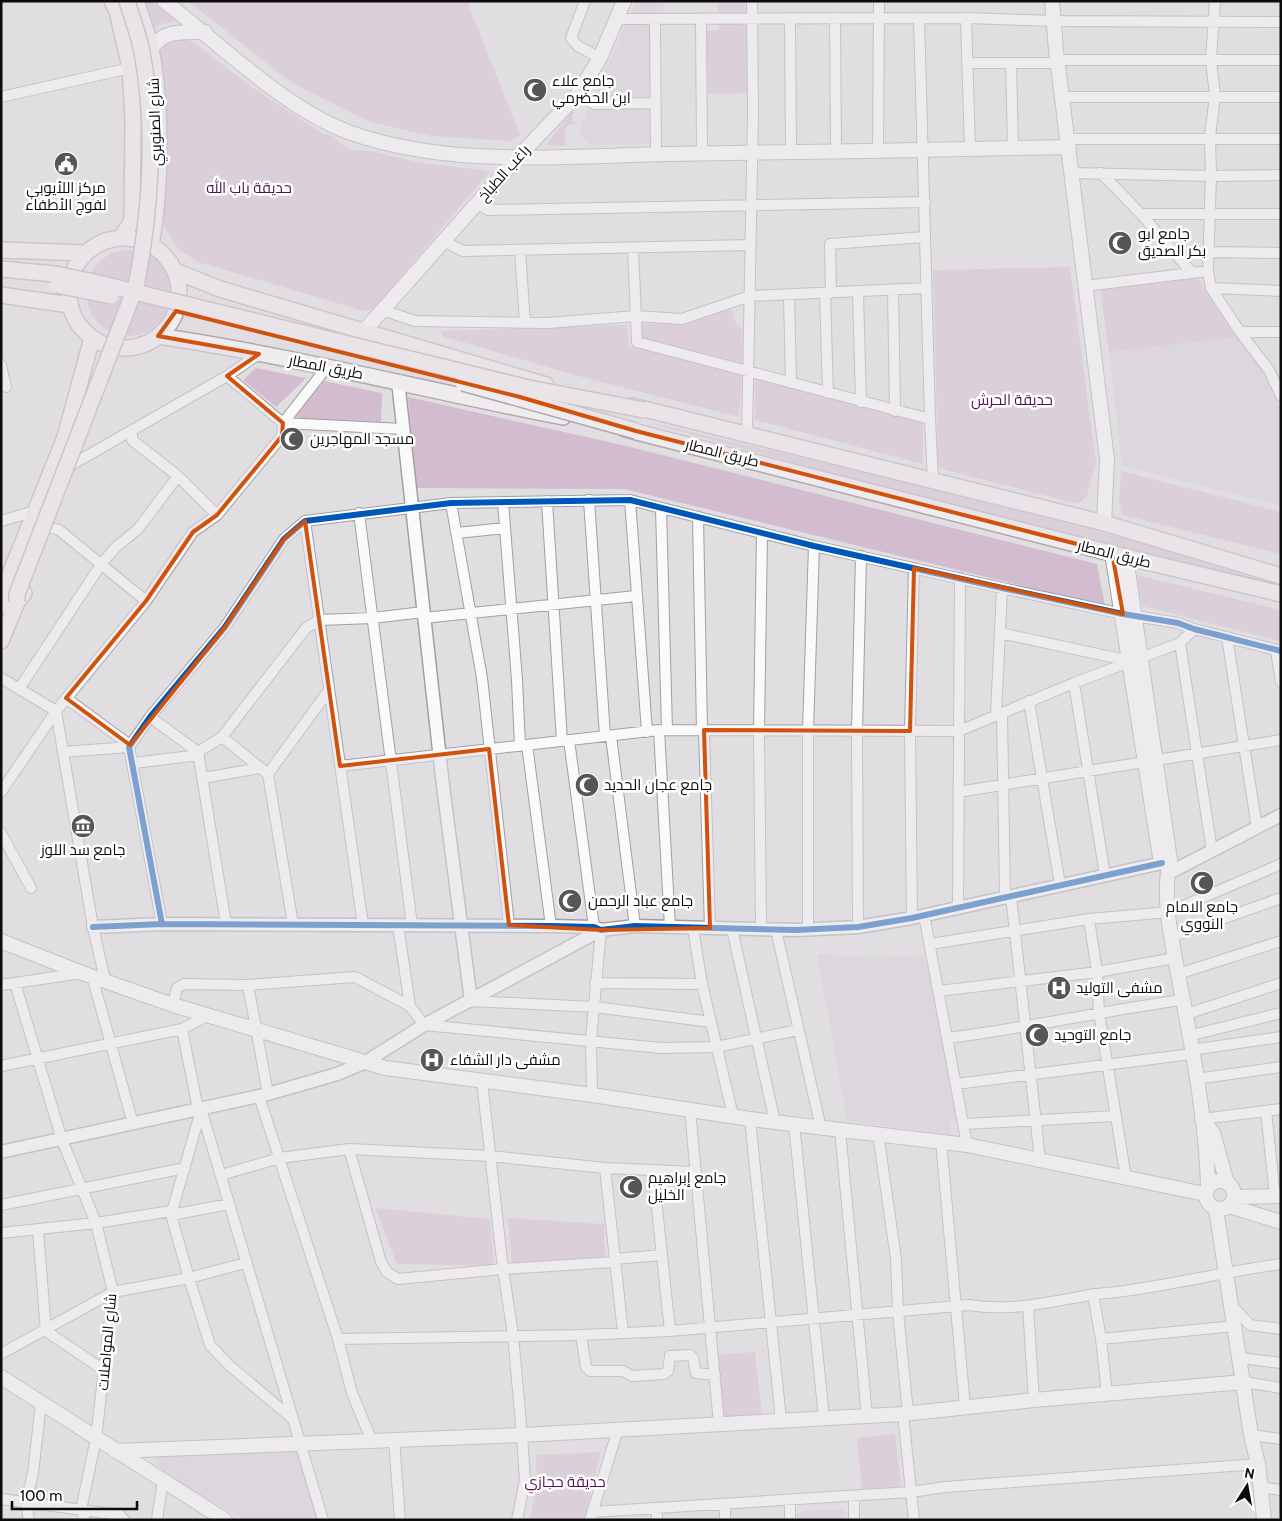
<svg xmlns="http://www.w3.org/2000/svg" width="1282" height="1521" font-family="Cabin,Cairo,sans-serif">
<style>
.built{fill:#d6ced5}
.green{fill:#d3bcd0}
.lines{fill:none;stroke-linecap:round;stroke-linejoin:round}
.minor-casing{stroke:#a29fa2;stroke-width:12}
.tertiary-casing{stroke:#a29fa2;stroke-width:15}
.secondary-casing{stroke:#a29fa2;stroke-width:16}
.primary-casing{stroke:#b0a7af;stroke-width:18}
.minor{stroke:#fafafa;stroke-width:10}
.tertiary{stroke:#fafafa;stroke-width:12}
.secondary{stroke:#fafafa;stroke-width:14}
.primary{stroke:#efecef;stroke-width:15}
.primary-bridge-casing{stroke:#b0a7af;stroke-width:18;stroke-linecap:butt}
.primary-bridge{stroke:#efecef;stroke-width:15}
.cycleway-casing{stroke:#fff;stroke-width:9}
.cycleway{stroke:#0057b8;stroke-width:6}
.marked{fill:none;stroke:#d2510c;stroke-width:4;stroke-linejoin:round}
.labels{text-anchor:middle;stroke-width:5;stroke-linejoin:round;paint-order:stroke}
.poi-label{font-size:15px;fill:#0d0b0d;stroke:#fff;text-anchor:start}
.street-label{font-size:15px;fill:#0d0b0d;stroke:#fff}
.park-label{font-size:15px;fill:#560e52;stroke:#fff}
</style>
<rect width="100%" height="100%" fill="#e1dee1"/>
<path class="built" d="M636 1H665L662 15 650 16V144L589 145 578 132Z
M1236 337 1260 367 1281 411V506L1122 466 1109 352Z
M817 954 873 957 925 955 958 1122 950 1123 951 1135 847 1121Z
M297 1448 321 1520H246L178 1484 164 1473 153 1457Z
M844 1509V1520H795V1515L803 1511Z"/>
<path class="green" d="M143 1H157L181 20 162 24 152 30Z
M188 1H467L520 135 511 141 431 136 370 122 292 83Z
M718 1H745L748 93 708 94 706 30H719Z
M185 38 195 43 250 86 322 133 333 136 349 150 370 151 422 163 490 171 374 309 364 311 198 262 178 249 162 223 158 57 166 42 174 39Z
M572 111 574 112 572 121 576 124 569 125 564 130 566 146 546 145Z
M86 293a43 43 0 1 1 86 0a43 43 0 1 1-86 0Z
M1070 267 1096 462 1087 496 1078 504 938 468 933 270Z
M1197 277 1236 337 1109 352 1100 289Z
M732 309 736 324 742 330V363L642 338 641 324 680 322Z
M627 325 629 346 742 374 739 417 578 376 442 336 441 331Z
M256 368 306 378 276 407 243 380Z
M755 376 923 422V464L755 420Z
M324 381 382 393 381 424 293 420Z
M408 397 622 445 1097 564 1105 606 624 489 416 488Z
M631 418 863 472 1131 540 1281 586 860 481Z
M1121 471 1281 512V554L1122 515 1119 502Z
M1137 575 1281 610V641L1142 606Z
M375 1208 490 1219 494 1266 397 1264Z
M508 1218 604 1224 605 1260 512 1265Z
M755 1352 762 1415 724 1417 716 1355Z
M895 1434 901 1486 862 1490 857 1438Z
M601 1452 584 1520H529L537 1487 536 1455Z"/>
<g class="lines">
<g class="minor-casing">
<path id="minor" d="M585 1 571 38 578 46 600 58
M1215 1 1211 60 1215 96 1210 137 1211 176 1208 271 1211 288 1240 332 1269 370 1281 396
M835 18 836 151
M919 18 930 419 933 481
M966 18 970 149
M617 19 966 18 1055 21 1281 22
M655 19 656 155
M701 19 702 154
M790 19 791 152
M1057 60H1281
M967 63H1058
M1011 63 1013 148
M577 95 595 104 655 103
M1 97 130 68
M1063 97H1281
M1068 139H1281
M878 151 879 1
M1072 173 1211 176 1281 175
M1101 173 1141 214H1281
M477 203 488 210 925 202
M1141 214 1192 273
M443 241 463 251 751 245
M633 248 637 342 930 419
M520 250 525 323
M1209 252 1281 253
M1085 286 1208 271
M1211 288 1281 291
M893 290 895 411
M858 292 861 402
M825 293 828 393
M831 293 830 244 925 237
M789 295 791 383
M382 310 415 321 548 323 636 316 682 319 750 296 926 288
M1240 332H1281
M1 365 6 387
M227 376 283 423 403 429
M132 430V440L178 476 217 515
M747 436 753 113 752 1
M73 464 227 376 259 354
M589 500 605 736
M630 500 647 732
M547 501 562 741
M503 502 517 680 520 746
M451 503 482 678 509 925
M661 508 667 730
M359 513 412 925
M698 517 702 730
M1 521 35 511
M305 521 363 925
M49 527 59 530 146 601
M457 533 505 528
M424 618 636 596
M1000 633 1130 661
M1227 637 1257 828
M1180 643 1212 851
M1276 650 1281 682
M1 678 56 711 93 927 105 980
M1074 683 1105 875
M19 689 102 563 116 547 138 529 178 476
M66 698 130 745
M1029 701 1060 885
M1002 713 1005 897
M996 715 1002 588
M150 717 198 752
M659 730 670 927
M704 730 710 928
M611 736 635 926
M222 737 268 774
M569 740 594 927
M527 745 551 926
M63 752 129 747
M134 763 199 755
M340 766 659 730 959 731 1074 683 1180 643 1194 629
M203 778 260 768
M1 792 56 711 146 601 193 532 217 515 282 436 283 423 327 367
M958 792 1281 740
M1 833 31 888
M1011 896 1040 1160
M958 908 960 578
M924 915 967 1145
M912 918 910 731 914 568
M1089 919 1097 972 1099 1013 1126 1178
M162 924 129 747 150 717 225 627 284 539 305 521 451 503 630 500 814 546 1002 588 1123 614 1178 623 1194 629 1281 651
M226 924 198 752 222 737 306 628 319 620 373 618 423 612
M293 924 268 774 329 690
M398 925 410 1006 424 1025 661 1048 716 1047 798 1030
M858 927 857 731 861 556
M693 928 702 984 733 1116
M732 929 775 1122
M761 929 759 730 762 533
M808 929V730L814 546
M776 930 821 1128
M1171 937 1281 898
M930 944 1089 919 1169 912 1281 864
M1178 974 1281 941
M92 976 133 1124
M15 983 62 1140 96 1223 113 1292 96 1438 81 1510 85 1520
M595 983 702 984
M1 985 82 973
M248 985 268 1094
M939 991 1097 972 1175 958
M471 1001 595 1007 711 1022
M173 1005 177 988 184 984 248 985 355 977 410 1006
M1184 1015 1281 983
M182 1029 198 1109
M1188 1036 1281 1013
M948 1038C1026 1028 1103 1011 1181 1000
M1191 1050 1281 1037
M1 1066 182 1029 207 1016
M1196 1079 1281 1067
M482 1081 503 1269 513 1335 522 1435 525 1480 517 1520
M956 1084 1191 1054
M592 1095 591 1040 601 930
M259 1096 338 1339 352 1393 371 1439
M201 1109 323 1520
M201 1110 171 1215 189 1278 210 1345 230 1366 293 1419
M690 1110 719 1424
M1266 1111 1275 1196
M750 1119 781 1420
M1202 1119 1281 1109
M794 1124 824 1418
M964 1124 1115 1116
M840 1130 867 1416
M878 1133 896 1259 898 1312 908 1413
M941 1141 965 1407
M349 1149 381 1262 387 1272 398 1279 503 1269 615 1262
M605 1168 623 1333
M653 1171 670 1331
M221 1175 280 1158 349 1149 490 1156 605 1168 696 1172
M1 1205 185 1168
M171 1215 229 1204
M38 1230 46 1331 105 1371
M1 1233 96 1223 171 1211
M615 1259 662 1255
M1093 1294 1101 1339 1107 1394
M1028 1306 1034 1400
M1233 1307 1250 1325 1281 1329
M581 1335 586 1367 590 1371H623L632 1376 664 1374 668 1371 670 1356 690 1355 693 1358 696 1373 715 1375
M338 1339 581 1335 670 1331 969 1305C1009 1312 1050 1302 1090 1295 1101 1293 1112 1293 1124 1291 1176 1284 1228 1271 1281 1264
M1101 1339 1235 1326
M1 1354 113 1292 189 1278 245 1263
M1241 1358 1281 1363
M1244 1382 1281 1388
M903 1414 914 1520
M1251 1435 1281 1439
M394 1439 400 1520
M1260 1487 1281 1490
M854 1496V1520
M1 1499 120 1515 124 1520
M592 1512 911 1492 945 1487 1258 1464
M29 1520 26 1502 33 1473 41 1403
M157 1520 163 1480
M590 1520 618 1429
M657 1520V1508
M725 1520V1504
M790 1520V1500"/>
</g>
<g class="tertiary-casing">
<path id="tertiary" d="M398 381 443 786 471 1001
M1167 874 1281 815
M93 927 162 924 551 926 594 927 601 930 635 926 796 930 858 927 912 918 1162 863
M1 1152 268 1094 337 1074 364 1063 424 1025 601 930"/>
</g>
<g class="secondary-casing">
<path id="secondary" d="M164 1C219 43 286 110 351 133 451 168 564 156 668 154 802 152 935 150 1069 147
M1052 1 1056 50 1107 459 1104 523
M151 49C164 29 183 32 205 32
M364 331 518 157 577 95 600 58 624 1
M1112 553 1160 857
M1126 557 1170 860C1162 896 1171 938 1178 974 1191 1041 1206 1117 1208 1186
M1 941 82 973 173 1005 385 1068 592 1095 750 1119 967 1145 1205 1194
M1202 1119 1213 1133 1227 1183
M1206 1195a14 14 0 1 1 28 0a14 14 0 1 1-28 0Z
M1234 1197 1281 1196
M1229 1206 1281 1222
M1216 1209 1251 1435 1258 1464 1264 1520
M1 1377 225 1520
M115 1451 522 1435 903 1414 1034 1400 1244 1382"/>
</g>
<g class="primary-casing">
<path id="primary" d="M112 1 117 11 130 68 133 118 132 221 121 237
M136 1C141 17 148 33 151 49 162 103 161 191 151 245
M69 293a55 55 0 1 1 110 0a55 55 0 1 1-110 0Z
M1 250 85 253
M175 271 220 289 546 385
M1 295 70 305
M158 336C294 356 428 391 563 417
M632 406 1104 523 1281 576
M625 429 1126 557 1281 594
M1 606 5 597 4 589 65 437 92 338
M1 641 17 602 24 593"/>
</g>
<use href="#minor" class="minor"/>
<use href="#tertiary" class="tertiary"/>
<use href="#secondary" class="secondary"/>
<use href="#primary" class="primary"/>
<g class="primary-bridge-casing">
<path id="primary-bridge" d="M1 269 55 274 90 281 529 388 644 410
M57 285 111 296
M463 383 636 431
M17 602V594L136 286C151 210 156 129 142 52 139 35 132 18 127 1"/>
</g>
<use href="#primary-bridge" class="primary-bridge"/>
<g class="cycleway-casing">
<path id="cycleway" d="M162 924 129 747 150 717 225 627 284 539 305 521 451 503 630 500 814 546 1002 588 1123 614 1178 623 1194 629 1281 651
M93 927 162 924 551 926 594 927 601 930 635 926 796 930 858 927 912 918 1162 863"/>
</g>
<use href="#cycleway" class="cycleway"/>
</g>
<path d="M0 0H1282V1521H0ZM176 311 520 397 636 431 1112 553 1123 614 914 568 910 731 704 730 710 928 601 930 509 925 489 749 340 766 305 521 284 539 225 627 130 745 66 698 146 601 193 532 217 515 282 436 283 423 227 376 259 354 158 336Z" fill="#e1dee1" fill-opacity=".55" fill-rule="evenodd"/>
<path class="marked" d="M176 311 520 397 636 431 1112 553 1123 614 914 568 910 731 704 730 710 928 601 930 509 925 489 749 340 766 305 521 284 539 225 627 130 745 66 698 146 601 193 532 217 515 282 436 283 423 227 376 259 354 158 336Z"/>
<defs>
<g id="mosque-disc" transform="scale(1.25)"><circle r="9.5" fill="#575557" stroke="#fff"/><path d="M3.5-4.9A6 6 0 1 0 3.5 4.9A5 5 0 1 1 3.5-4.9Z" fill="#fff"/></g>
<g id="civic-disc" transform="scale(1.25)"><circle r="9.5" fill="#575557" stroke="#fff"/><path d="M-.6-6.5H3V-4.5H.6V-3L4-1V1h2V6H-6V1h2V-1L-.6-3ZM-1.2 2.5V6h2.4V2.5Z" fill="#fff"/></g>
<g id="museum-disc" transform="scale(1.25)"><circle r="9.5" fill="#575557" stroke="#fff"/><path d="M0-6L6-3V-2H-6V-3ZM-5-1h2V3h-2ZM-1-1h2V3h-2ZM3-1h2V3H3ZM-6 4H6V6H-6Z" fill="#fff"/></g>
<g id="hospital-disc" transform="scale(1.25)"><circle r="9.5" fill="#575557" stroke="#fff"/><path d="M-5-5h3v3.5h4V-5h3V5h-3V1.5h-4V5h-3Z" fill="#fff"/></g>
</defs>
<g fill-rule="evenodd">
<use href="#mosque-disc" x="535" y="90"/>
<use href="#civic-disc" x="66" y="164"/>
<use href="#mosque-disc" x="1120" y="243"/>
<use href="#mosque-disc" x="292" y="439"/>
<use href="#mosque-disc" x="587" y="785"/>
<use href="#museum-disc" x="83" y="826"/>
<use href="#mosque-disc" x="1202" y="883"/>
<use href="#mosque-disc" x="570" y="901"/>
<use href="#hospital-disc" x="1059" y="988"/>
<use href="#mosque-disc" x="1037" y="1035"/>
<use href="#hospital-disc" x="432" y="1060"/>
<use href="#mosque-disc" x="631" y="1187"/>
</g>
<g class="labels">
<g class="poi-label">
<text x="552" y="86">جامع علاء<tspan x="552" dy="17">ابن الحضرمي</tspan></text>
<text x="66" y="193" text-anchor="middle">مركز اللأيوبي<tspan x="66" dy="17">لفوج الأطفاء</tspan></text>
<text x="1138" y="239">جامع ابو<tspan x="1138" dy="17">بكر الصديق</tspan></text>
<text x="310" y="444">مسجد المهاجرين</text>
<text x="604" y="790">جامع عجان الحديد</text>
<text x="83" y="855" text-anchor="middle">جامع سد اللوز</text>
<text x="588" y="906">جامع عباد الرحمن</text>
<text x="1202" y="912" text-anchor="middle">جامع الامام<tspan x="1202" dy="17">النووي</tspan></text>
<text x="1076" y="993">مشفى التوليد</text>
<text x="1054" y="1040">جامع التوحيد</text>
<text x="450" y="1065">مشفى دار الشفاء</text>
<text x="648" y="1183">جامع إبراهيم<tspan x="648" dy="17">الخليل</tspan></text>
</g>
<g class="street-label">
<text transform="translate(155 122) rotate(-92)" y="5">شارع الصنوبري</text>
<text transform="translate(504 173) rotate(-48)" y="5">راغب الطباخ</text>
<text transform="translate(326 367) rotate(11)" y="5">طريق المطار</text>
<text transform="translate(722 453) rotate(14)" y="5">طريق المطار</text>
<text transform="translate(1114 554) rotate(14)" y="5">طريق المطار</text>
<text transform="translate(107 1342) rotate(-85)" y="5">شارع المواصلات</text>
</g>
<g class="park-label">
<text x="249" y="193">حديقة باب الله</text>
<text x="1012" y="405">حديقة الحرش</text>
<text x="565" y="1487">حديقة حجازي</text>
</g>
</g>
<rect width="1282" height="1521" fill="none" stroke="#0d0b0d" stroke-width="5"/>
<g transform="translate(1247 1486) rotate(11)" stroke="#ffffff" stroke-width="4" paint-order="stroke">
<path d="M0-4L9 19L0 12L-9 19Z" fill="#0d0b0d"/>
<text y="-8" font-size="14" font-weight="bold" text-anchor="middle" fill="#0d0b0d">N</text>
</g>
<path d="M12 1501v8h125v-8" fill="none" stroke="#0d0b0d" stroke-width="2.5"/>
<text x="20" y="1501" font-size="15" fill="#0d0b0d" stroke="#ffffff" stroke-width="4" paint-order="stroke">100 m</text>
</svg>
